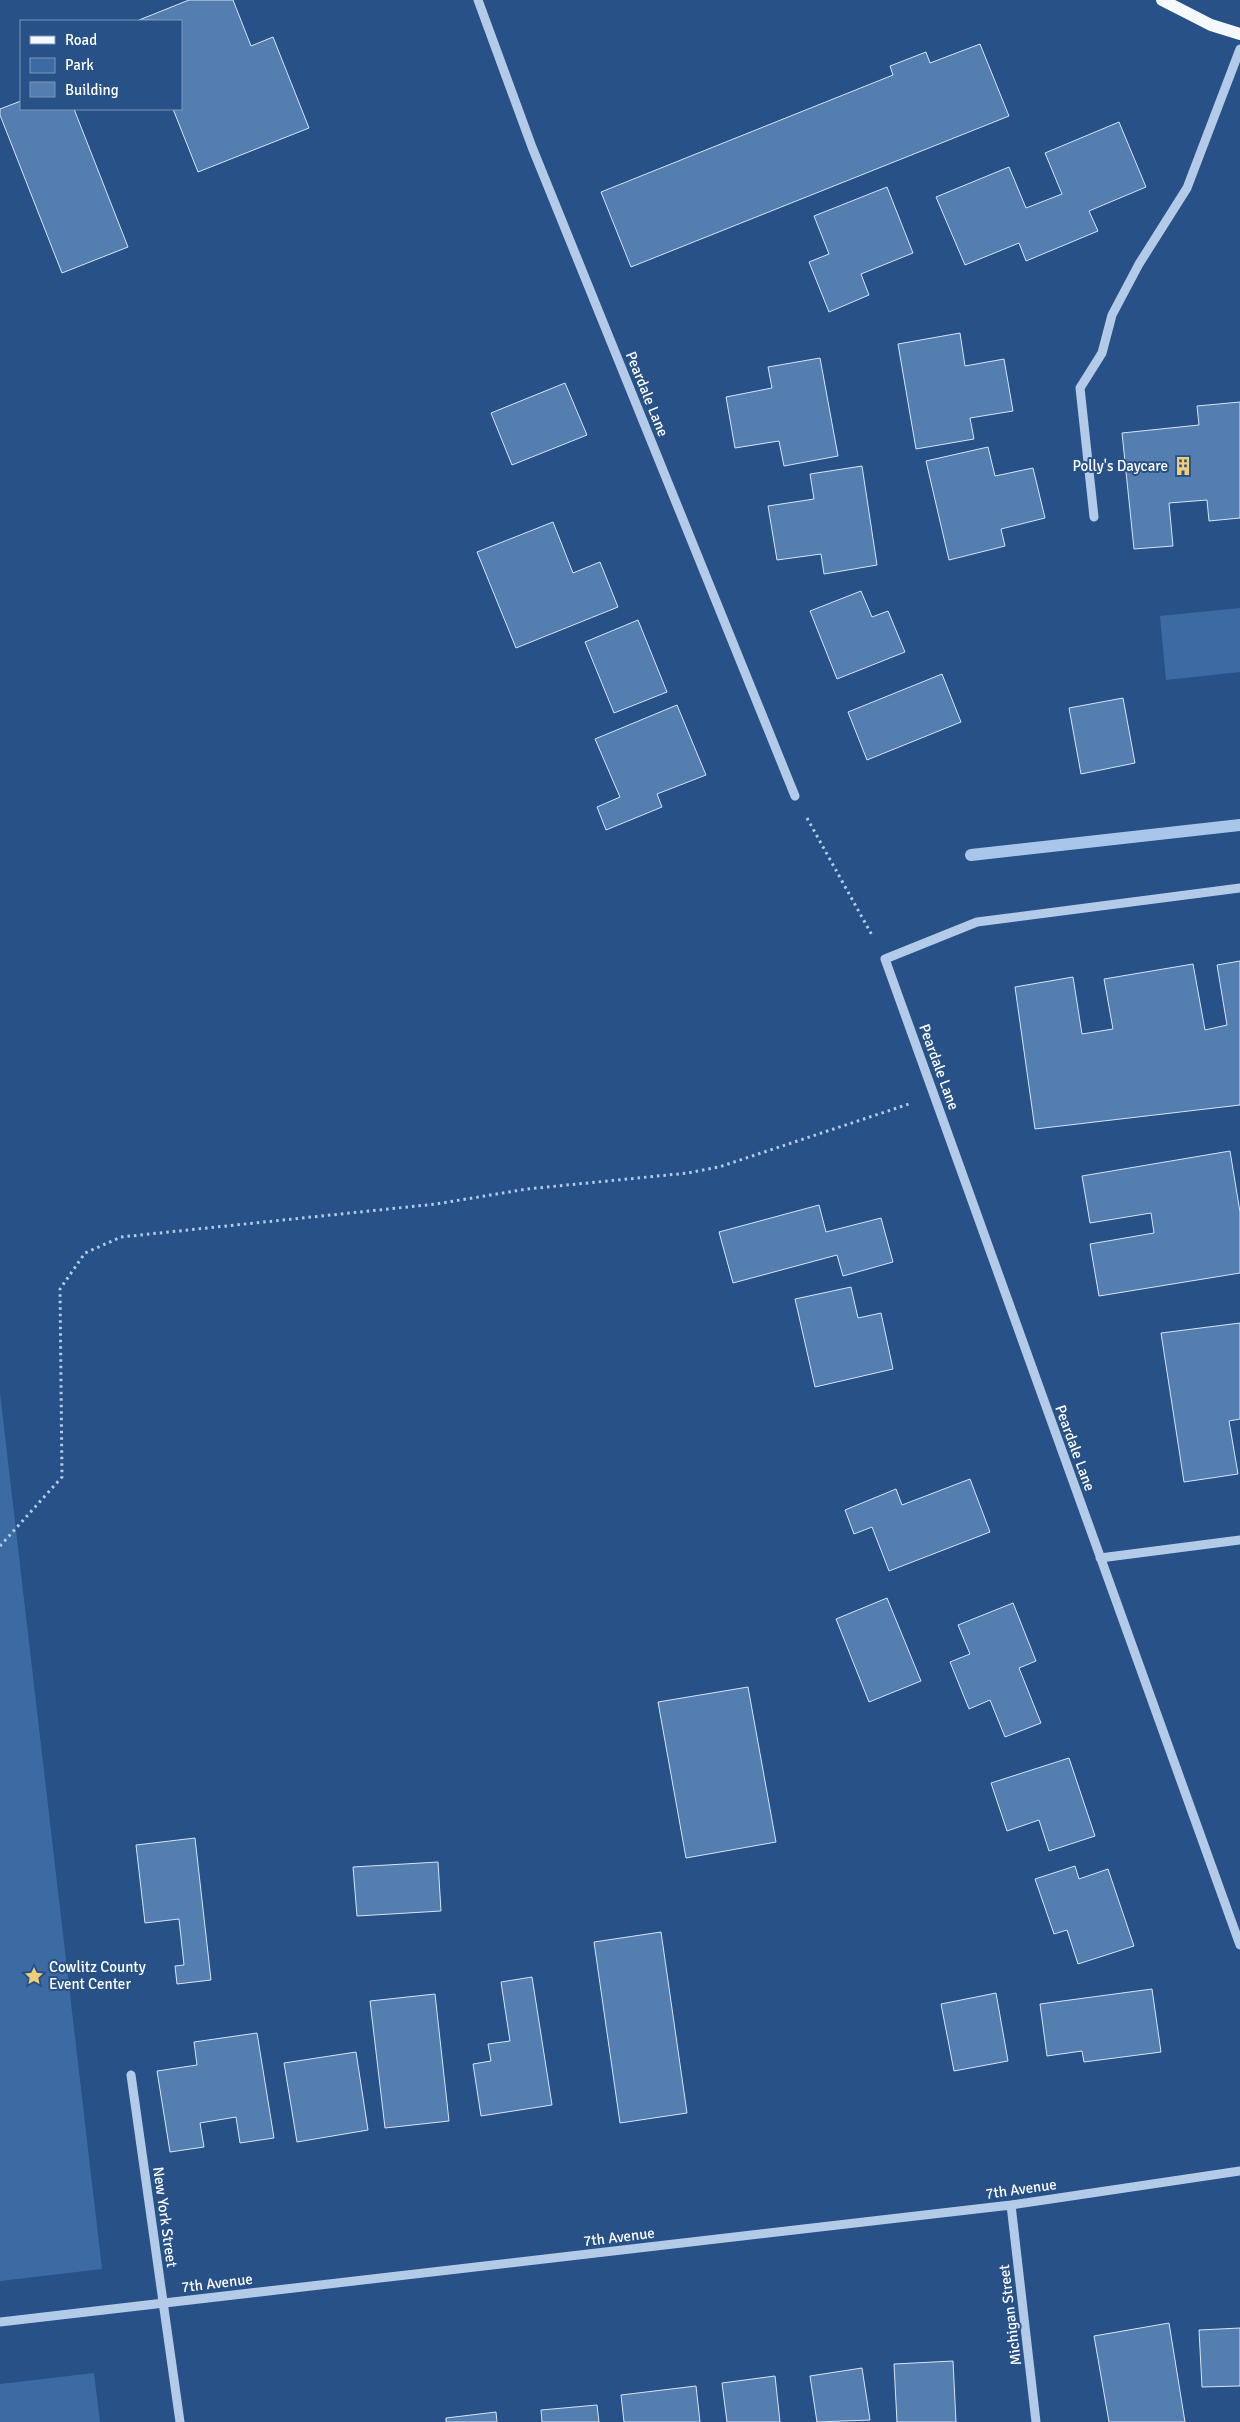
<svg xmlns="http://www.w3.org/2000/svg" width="1240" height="2422" font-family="Signika,sans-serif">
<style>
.green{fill:#3c6ba3}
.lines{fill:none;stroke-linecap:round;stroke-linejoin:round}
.stream{stroke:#a8c6e9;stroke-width:12}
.building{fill:#547db0;stroke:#d7e5f6}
.path{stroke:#b3cbe8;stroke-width:3;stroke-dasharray:2.5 4;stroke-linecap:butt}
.minor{stroke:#b3cbe8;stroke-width:9}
.major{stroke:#f5f9fe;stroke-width:12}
.labels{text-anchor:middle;stroke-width:4;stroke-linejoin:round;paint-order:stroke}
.street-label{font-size:15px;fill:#fff;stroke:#275187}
.poi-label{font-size:15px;fill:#fff;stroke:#275187;text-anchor:end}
</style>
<rect width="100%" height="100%" fill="#275187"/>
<path class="green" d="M1240 608V672L1166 680 1160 616Z
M0 1393 102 2269 0 2281Z
M94 2373 100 2422H0V2384Z"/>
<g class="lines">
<path class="stream" d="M971 855 1240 825"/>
</g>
<path class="building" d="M189 0H233L251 46 273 37 309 128 198 172 173 109H181V21L139 20Z
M980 44 1009 116 631 267 601 192 893 75 890 66 926 52 930 63Z
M21 101V109H74L128 247 62 273 0 115V109Z
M1119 122 1146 187 1089 211 1098 231 1026 261 1019 243 965 265 936 197 1009 167 1026 208 1062 194 1045 153Z
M887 187 913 253 861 274 869 295 829 312 809 262 829 254 814 216Z
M960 333 965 366 1004 359 1013 411 970 418 974 439 916 449 898 344Z
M820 358 838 456 784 466 779 441 735 448 726 397 772 388 768 367Z
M565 383 587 435 512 465 491 413Z
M1240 402V518L1209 521 1207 500 1169 503 1173 546 1134 549 1122 433 1199 425 1197 406Z
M988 447 995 476 1033 468 1045 518 1001 529 1005 546 949 560 926 461Z
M862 466 877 565 824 574 821 554 777 560 768 506 814 499 810 474Z
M553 522 573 573 600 562 618 607 516 648 477 552Z
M861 591 872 617 888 611 905 652 837 679 810 611Z
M638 620 667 692 614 713 585 642Z
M942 674 961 722 867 760 848 712Z
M1123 698 1135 763 1081 774 1069 708Z
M677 705 706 775 657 794 662 807 606 830 597 807 620 797 595 739Z
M1240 961V1105L1035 1129 1015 987 1073 977 1082 1034 1113 1029 1104 979 1193 964 1205 1030 1227 1025 1217 965Z
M1230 1151 1240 1212V1273L1099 1296 1090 1244 1154 1233 1151 1213 1090 1223 1082 1176Z
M819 1205 826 1232 881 1218 893 1262 843 1276 837 1255 733 1283 719 1232Z
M851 1287 858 1318 881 1313 893 1369 815 1387 795 1299Z
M1240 1323V1419L1229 1421 1238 1474 1184 1482 1161 1333Z
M970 1479 990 1532 889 1571 872 1527 854 1534 845 1510 896 1489 902 1505Z
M887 1598 921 1681 869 1702 836 1619Z
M1013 1603 1036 1661 1019 1668 1041 1723 1005 1737 990 1700 969 1709 950 1662 970 1654 958 1625Z
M748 1687 776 1842 686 1858 658 1702Z
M1069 1758 1095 1836 1049 1851 1039 1820 1007 1831 991 1783Z
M195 1838 211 1980 177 1984 175 1966 184 1965 179 1919 145 1923 136 1845Z
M438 1862 441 1911 357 1916 353 1867Z
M1075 1866 1079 1879 1108 1869 1134 1946 1078 1964 1067 1930 1054 1934 1035 1879Z
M661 1932 687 2113 620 2123 594 1942Z
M532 1977 552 2105 481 2116 473 2064 491 2061 488 2044 510 2041 501 1982Z
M1152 1989 1161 2052 1084 2062 1082 2051 1047 2056 1040 2004Z
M996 1993 1008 2061 954 2071 941 2004Z
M435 1994 449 2121 385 2128 370 2001Z
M257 2033 274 2138 240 2143 236 2117 200 2123 204 2147 170 2152 157 2071 197 2065 194 2042Z
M356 2052 368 2130 297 2142 284 2063Z
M1169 2323 1185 2422H1109L1094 2336Z
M1240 2328V2386L1202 2387 1199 2330Z
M953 2361 956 2422H897L894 2364Z
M862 2368 870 2420 817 2422 810 2376Z
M775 2376 780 2422H727L722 2383Z
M696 2386 700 2422H624L621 2395Z
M597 2405 599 2422H542L541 2410Z
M496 2412 497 2422H446V2418Z"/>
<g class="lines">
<path class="path" d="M807 818 873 937
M0 1546 62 1477 60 1289 85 1253 121 1237 436 1204 527 1189 688 1173 719 1167 909 1104"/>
<path class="minor" d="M478 0 532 147 795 796
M1094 517 1080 388 1102 353 1112 315 1139 264 1187 188 1240 49
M1240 888 977 922 885 959 1240 1945
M1100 1558 1240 1540
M131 2075 180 2422
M1011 2205 1036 2422
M0 2322 1011 2205 1240 2171"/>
<path class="major" d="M1162 0 1211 25 1240 34"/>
</g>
<defs>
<g id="building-bare" transform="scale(1.5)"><path d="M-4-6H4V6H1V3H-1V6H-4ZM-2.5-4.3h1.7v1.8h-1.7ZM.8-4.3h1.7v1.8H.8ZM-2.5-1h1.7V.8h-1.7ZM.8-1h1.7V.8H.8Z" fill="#f0cd79" stroke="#275187" stroke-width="2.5" paint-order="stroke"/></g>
<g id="sight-bare" transform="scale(1.5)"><path d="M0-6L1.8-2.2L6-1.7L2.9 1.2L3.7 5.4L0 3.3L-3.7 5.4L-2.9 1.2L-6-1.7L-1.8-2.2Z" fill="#f0cd79" stroke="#275187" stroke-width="2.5" paint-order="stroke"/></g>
</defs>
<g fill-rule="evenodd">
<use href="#building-bare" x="1183" y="466"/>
<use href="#sight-bare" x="34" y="1976"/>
</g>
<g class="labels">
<g class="street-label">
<text transform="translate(647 394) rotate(68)" y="5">Peardale Lane</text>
<text transform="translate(939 1067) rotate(70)" y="5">Peardale Lane</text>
<text transform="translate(1075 1448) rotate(70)" y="5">Peardale Lane</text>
<text transform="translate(1021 2189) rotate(-8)" y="5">7th Avenue</text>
<text transform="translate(165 2217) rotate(82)" y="5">New York Street</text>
<text transform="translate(619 2237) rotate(-7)" y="5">7th Avenue</text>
<text transform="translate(217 2283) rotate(-7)" y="5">7th Avenue</text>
<text transform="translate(1010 2315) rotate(-97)" y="5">Michigan Street</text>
</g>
<g class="poi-label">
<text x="1168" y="471">Polly's Daycare</text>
<text x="49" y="1972" text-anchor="start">Cowlitz County<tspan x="49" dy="17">Event Center</tspan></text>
</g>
</g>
<rect x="20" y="20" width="162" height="90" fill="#275187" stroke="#7d97b7"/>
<rect x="30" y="36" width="25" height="8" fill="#f5f9fe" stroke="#7d97b7"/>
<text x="65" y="45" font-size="15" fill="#ffffff">Road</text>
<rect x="30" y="58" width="25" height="15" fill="#3c6ba3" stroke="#7d97b7"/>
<text x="65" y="70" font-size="15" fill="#ffffff">Park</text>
<rect x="30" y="82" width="25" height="15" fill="#547db0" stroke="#7d97b7"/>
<text x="65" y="95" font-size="15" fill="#ffffff">Building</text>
</svg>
